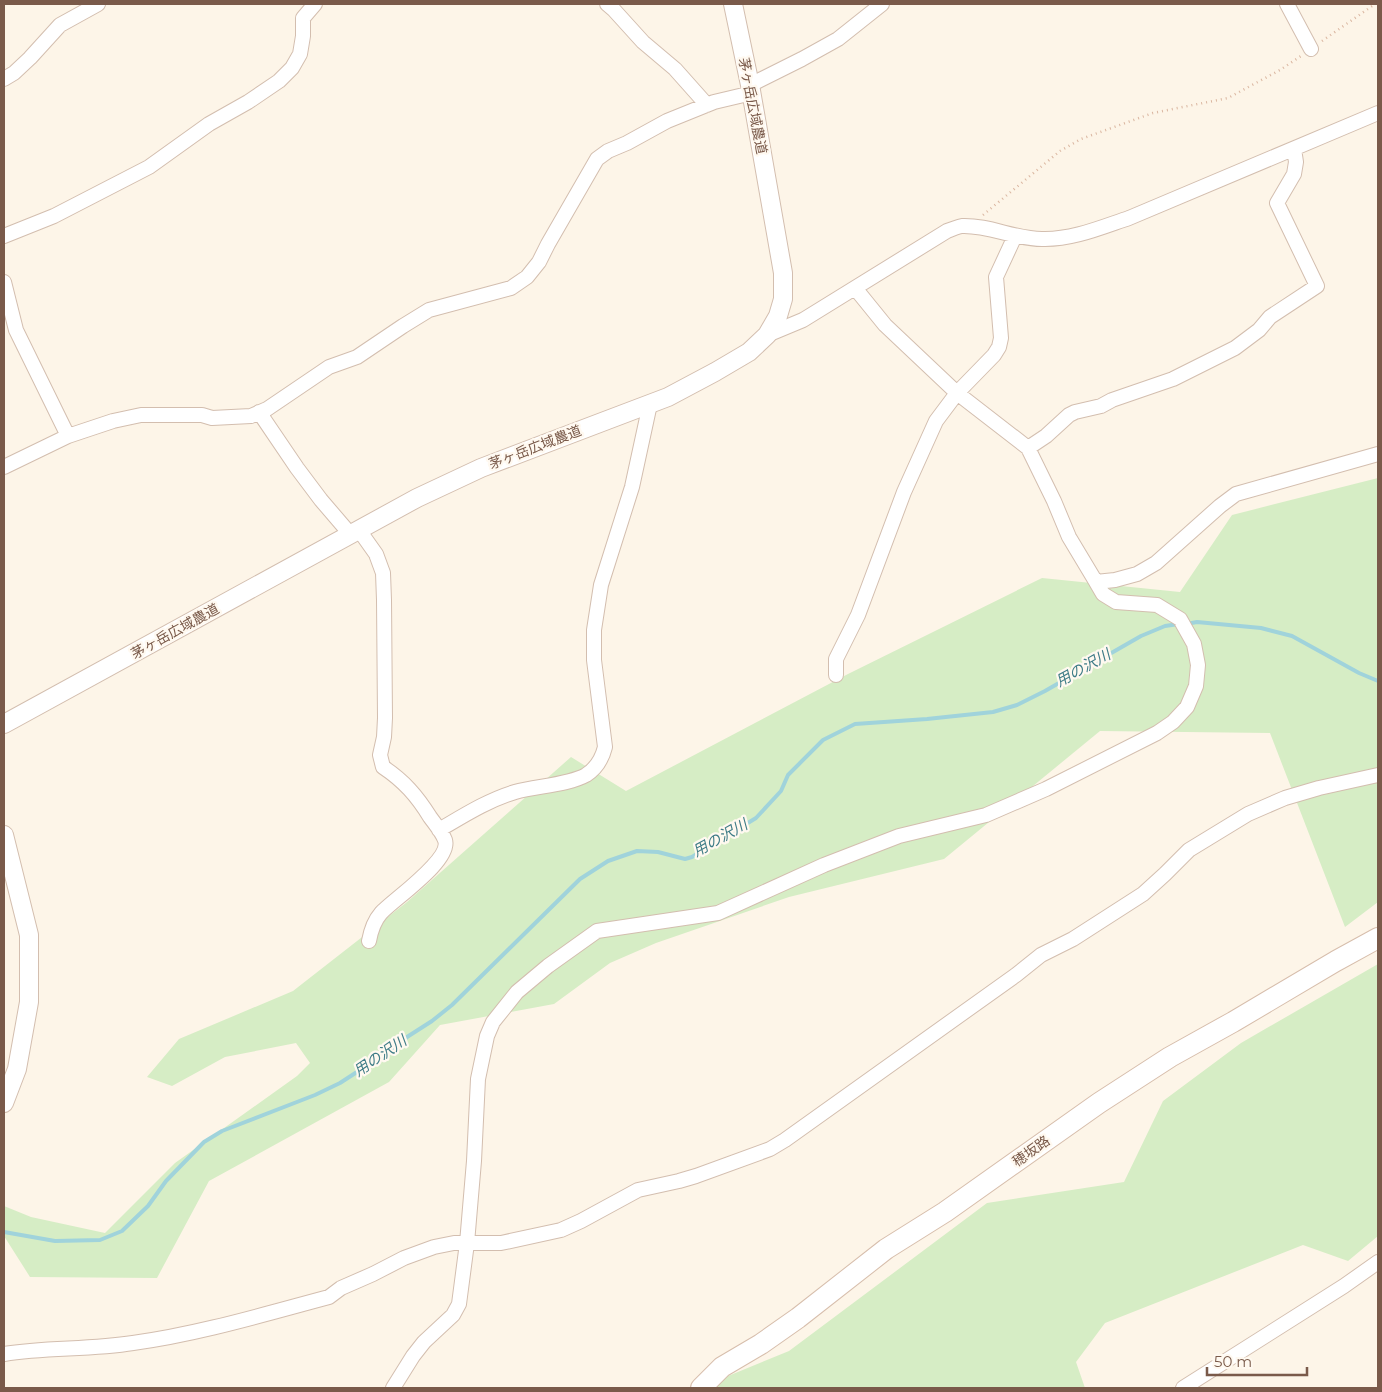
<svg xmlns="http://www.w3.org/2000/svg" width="1382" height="1392" font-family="Montserrat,'Noto Sans JP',sans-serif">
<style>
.green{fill:#d6edc5}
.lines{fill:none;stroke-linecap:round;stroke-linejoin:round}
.stream{stroke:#a0d3db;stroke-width:4}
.minor-casing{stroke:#d3beaf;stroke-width:16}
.tertiary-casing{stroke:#d3beaf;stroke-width:20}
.secondary-casing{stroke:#d7beac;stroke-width:22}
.path{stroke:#dab6a0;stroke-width:2.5;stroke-dasharray:1 4;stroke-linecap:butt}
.minor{stroke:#fff;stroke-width:14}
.tertiary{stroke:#fff;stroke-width:18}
.secondary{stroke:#fff;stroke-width:20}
.labels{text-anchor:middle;stroke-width:4.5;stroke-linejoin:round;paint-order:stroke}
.street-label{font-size:14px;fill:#7a5a4a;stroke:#fff9f0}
.water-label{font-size:15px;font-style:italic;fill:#3f7c87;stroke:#fff9f0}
</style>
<rect width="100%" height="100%" fill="#fdf5e8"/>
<path class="green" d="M1378 478V902L1345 927 1270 733 1100 731 944 859 789 897 656 943 610 963 554 1004 440 1025 389 1082 209 1181 157 1278 30 1277 4 1236V1206L31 1217 105 1233 175 1163 297 1076 310 1063 296 1043 225 1057 172 1086 147 1077 179 1039 293 991 407 902 571 757 626 791 848 674 1042 578 1180 592 1232 515Z
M1378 964V1236L1348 1261 1303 1245 1105 1323 1076 1362 1085 1388H699L789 1351 987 1203 1124 1182 1163 1101 1241 1043Z"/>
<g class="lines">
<path class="stream" d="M1186 624 1197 622 1261 628 1292 636 1359 673 1378 681
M4 1232 55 1241 100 1240 122 1231 148 1206 166 1181 204 1142 222 1131 315 1095 340 1083 400 1044 407 1037 432 1021 452 1005 580 879 608 861 637 851 658 852 685 859 692 857 756 818 781 791 788 775 823 740 855 724 927 719 993 712 1017 705 1045 691 1141 636 1165 626 1179 624"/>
<g class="minor-casing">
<path id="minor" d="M607 4 614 10 643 42 675 69 707 105
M1287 4 1311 49
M4 79 14 73 30 58 60 25 98 4
M750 85 802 59 838 39 882 4
M4 236 54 216 149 167 209 124 248 102 279 81 292 68 300 54 303 36V18L315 4
M4 282 16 330 68 436
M855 288 885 325 957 393 1028 448 1054 501 1069 537 1096 582 1115 580 1137 574 1156 563 1220 506 1236 494 1378 454
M767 335 803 320 947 231C952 229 957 227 962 226 989 225 1015 239 1042 239 1072 240 1102 227 1129 218L1378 113
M259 412 297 468 321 500 351 535
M1028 448 1046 436 1069 415 1075 412 1101 406 1112 400 1173 379 1235 348 1259 330 1270 317 1317 286 1277 203 1294 174 1296 162 1294 149
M4 467 68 436 113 421 141 415H202L212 418 251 416 267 409 329 367 357 357 403 326 429 310 511 288 527 277 539 262 548 244 597 159 608 151 627 143 667 121 714 102 752 93
M359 530 376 554 383 573 384 600 385 718 384 737 380 755 383 767C404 781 417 796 430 817 435 824 442 832 445 840 452 860 394 899 381 913 374 921 371 930 369 941
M836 675V659L858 615 904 492 936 421 957 393 994 355 999 347 1001 338 996 277 1015 236
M439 830C463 816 488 800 515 792 536 786 568 785 586 775 597 768 602 759 605 747L594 660V630L601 585 632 487 650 404
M4 1354C46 1347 90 1350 133 1343 199 1334 265 1314 329 1297L341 1288 373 1274 404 1258 434 1247 454 1243H501L561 1230 581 1221 638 1190 679 1181 696 1176 770 1149 785 1140 1016 975 1041 955 1073 939 1143 894 1165 874 1189 850 1248 814 1285 798 1319 788 1378 775
M393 1388 413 1356 424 1342 453 1315 459 1304 467 1243 474 1161 478 1079 487 1036 493 1022 517 992 548 966 597 931 718 913 824 865 899 836 986 815 1046 789 1157 733 1173 722 1187 707 1196 686 1198 665 1194 644 1180 619 1157 605 1116 602 1103 594 1096 582
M1183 1388 1344 1286 1378 1262"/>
</g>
<g class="tertiary-casing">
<path id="tertiary" d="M4 724 417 498 481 468 668 397 715 372 749 352 767 335 778 316 783 299V273L750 85 733 4
M4 835 29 935V1002L17 1069 4 1103"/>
</g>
<g class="secondary-casing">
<path id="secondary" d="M701 1388 722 1367 761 1344 798 1318 886 1249 945 1212 1099 1103 1170 1057 1233 1022 1336 961 1378 938"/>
</g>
<path class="path" d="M1322 41 1375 4
M983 215 1060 151 1081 139 1153 113 1228 98 1280 70 1301 56"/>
<use href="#minor" class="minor"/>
<use href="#tertiary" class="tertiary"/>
<use href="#secondary" class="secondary"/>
</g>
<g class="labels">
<g class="street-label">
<text transform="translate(753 106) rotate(79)" y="5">茅ヶ岳広域農道</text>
<text transform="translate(535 447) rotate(-21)" y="5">茅ヶ岳広域農道</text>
<text transform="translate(175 631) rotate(-29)" y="5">茅ヶ岳広域農道</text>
<text transform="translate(1031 1151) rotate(-35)" y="5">穂坂路</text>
</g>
<g class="water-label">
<text transform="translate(1083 668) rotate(-29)" y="5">用の沢川</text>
<text transform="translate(720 838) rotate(-29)" y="5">用の沢川</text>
<text transform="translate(380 1056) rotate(-34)" y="5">用の沢川</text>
</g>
</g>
<rect width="1382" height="1392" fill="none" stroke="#7a5a4a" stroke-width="10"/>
<path d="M1207 1367v8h100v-8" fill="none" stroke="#7a5a4a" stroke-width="2.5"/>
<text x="1214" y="1367" font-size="15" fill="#7a5a4a" stroke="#fff9f0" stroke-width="4" paint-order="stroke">50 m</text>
</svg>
